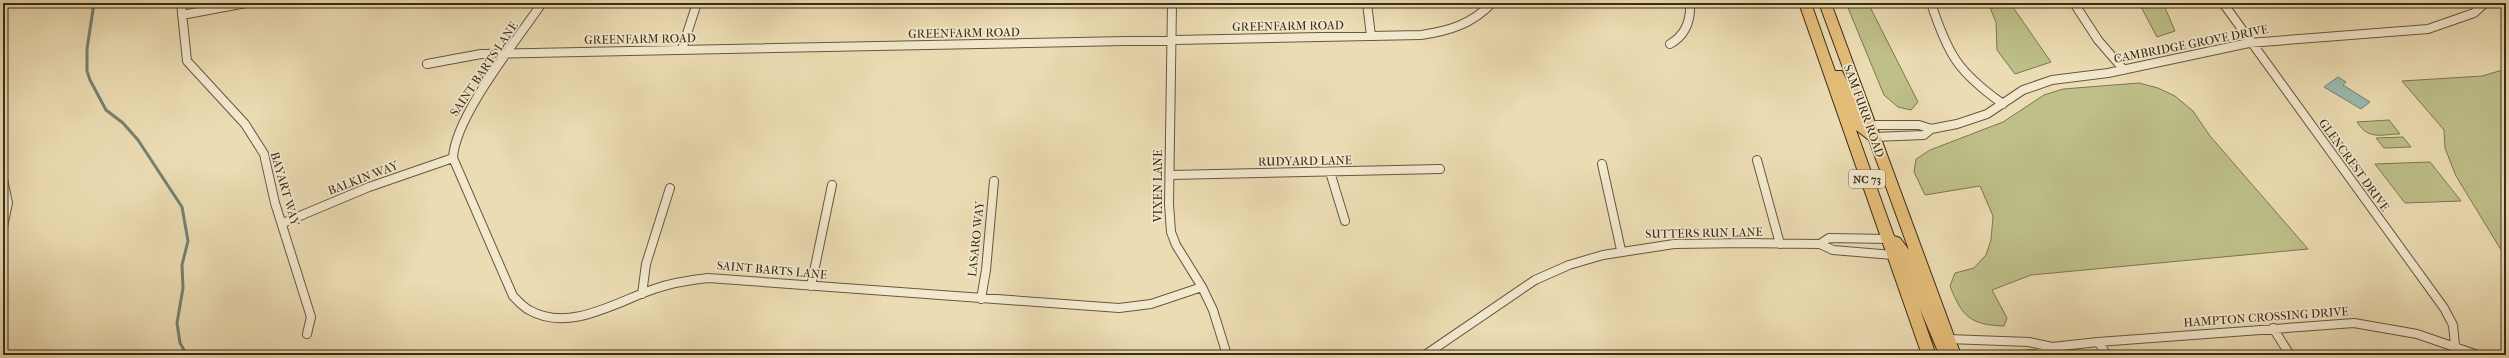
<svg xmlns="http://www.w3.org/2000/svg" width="2509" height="358" font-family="'IM FELL French Canon',serif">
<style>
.green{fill:#bebf89;stroke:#7c7650}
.water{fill:#99bbb0;stroke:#738273}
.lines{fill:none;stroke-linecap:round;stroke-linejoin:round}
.stream{stroke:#738273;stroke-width:3}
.minor-casing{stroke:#66583e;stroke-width:10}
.primary-casing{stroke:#3a2c17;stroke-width:2}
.minor{stroke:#f3e8ce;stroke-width:8}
.primary{fill:#e6be7a;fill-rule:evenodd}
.labels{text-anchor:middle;stroke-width:3.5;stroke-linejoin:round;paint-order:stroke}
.shield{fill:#f3e8ce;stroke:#72644e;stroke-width:1}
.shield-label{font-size:11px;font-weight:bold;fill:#3a2c17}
.street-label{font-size:12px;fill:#3a2c17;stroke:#f3e8ce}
</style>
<rect width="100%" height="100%" fill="#ecdcb3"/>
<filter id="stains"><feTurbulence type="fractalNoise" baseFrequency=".005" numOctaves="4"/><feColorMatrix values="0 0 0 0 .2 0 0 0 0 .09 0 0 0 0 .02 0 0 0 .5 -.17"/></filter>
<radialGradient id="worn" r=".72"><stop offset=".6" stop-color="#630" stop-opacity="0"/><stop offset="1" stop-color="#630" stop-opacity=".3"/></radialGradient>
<path class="green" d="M1846 3H1868L1918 102 1911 110 1898 107 1884 95Z
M1988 3H2010L2051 62 2015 74 1997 50 1996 22Z
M2139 3H2163L2175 31 2157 37Z
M2506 69V258L2456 176 2445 148 2444 130 2402 81 2482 76Z
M2139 83 2158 88 2175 96 2193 111 2210 136 2308 249 2031 275 1992 290 2007 318 2004 326C1971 325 1962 317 1950 286L1955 273 1974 268 1986 255 1991 240 1993 216 1980 186 1925 195 1914 172 1916 159 1930 150 2003 122 2044 95 2063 89Z
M2389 120 2400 134C2382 134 2369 141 2357 122Z
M2403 137 2411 147 2384 148 2376 138Z
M2430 162 2461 201 2405 203 2375 164Z"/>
<path class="water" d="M2338 77 2346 82 2343 85 2370 102 2361 109 2324 87Z"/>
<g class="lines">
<path class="stream" d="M94 3 87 49V71L90 80 106 110 123 123 138 140 182 207 188 241 182 265 183 288 177 323 180 343 187 355"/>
<g class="minor-casing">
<path id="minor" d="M181 3 187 61 245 124 264 154 275 203 311 317 307 334
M542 3C517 40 455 116 453 158L513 296C518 301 523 307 529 310 569 333 616 302 654 289 671 283 690 280 708 278L1119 308 1151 304 1202 287
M1172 3 1169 204 1171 232 1176 245 1202 287 1213 310 1227 355
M1367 3 1371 36
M1931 3C1948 55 1958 72 2003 104
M2074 3 2098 40 2124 70
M2223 3 2444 308 2453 325 2455 345
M182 15 246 3
M1670 44C1686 35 1691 21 1690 3
M682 49 697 3
M427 64 481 54 1421 35C1449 31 1472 24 1492 3
M1870 125H1919L1931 129 1957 124 1987 114 2023 90 2052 80 2108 73 2249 43 2428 29 2474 13 2485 3
M1874 137 1924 135 1931 129
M1757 160 1780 244
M1602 164 1621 250
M1330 172 1345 221
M1170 175 1440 169
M3 179 8 203 3 227
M283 223 369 187 453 158
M1820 244 1829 238 1888 239
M811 286 832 185
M642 294 646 264 670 188
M981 299 986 270 994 181
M2273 328 2290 355
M1948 339 2029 342 2052 347
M2098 342 2107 355
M1425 355 1535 280 1569 265 1603 255 1674 244 1747 243 1820 244 1833 250 1893 255
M2022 355 2035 354 2052 347 2098 342 2354 323 2417 334 2478 355"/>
</g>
<g class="primary-casing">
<path id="primary" d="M1799 3H1811L1835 71H1842L1850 87 1819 3H1831L1961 355 1939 354 1920 309 1936 355H1922ZM1856 130 1869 140 1909 250 1900 238 1894 236Z"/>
</g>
<use href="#minor" class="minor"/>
<use href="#primary" class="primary"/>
</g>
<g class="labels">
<rect class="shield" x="1849" y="170" width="36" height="18" rx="3"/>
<g class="shield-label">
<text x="1867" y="183">NC 73</text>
</g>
<g class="street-label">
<text transform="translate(1288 26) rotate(-1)" y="4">GREENFARM ROAD</text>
<text transform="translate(964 33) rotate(-1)" y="4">GREENFARM ROAD</text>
<text transform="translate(640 39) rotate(-1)" y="4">GREENFARM ROAD</text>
<text transform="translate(2191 44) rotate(-11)" y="4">CAMBRIDGE GROVE DRIVE</text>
<text transform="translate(484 69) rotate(-56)" y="4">SAINT BARTS LANE</text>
<text transform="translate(1864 111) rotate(70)" y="4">SAM FURR ROAD</text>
<text transform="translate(1305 161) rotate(-1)" y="4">RUDYARD LANE</text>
<text transform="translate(2354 165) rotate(54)" y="4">GLENCREST DRIVE</text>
<text transform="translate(363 178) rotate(-21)" y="4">BALKIN WAY</text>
<text transform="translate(1158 186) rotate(-90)" y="4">VIXEN LANE</text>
<text transform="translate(285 189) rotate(74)" y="4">BAYART WAY</text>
<text transform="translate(1704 233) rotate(-1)" y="4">SUTTERS RUN LANE</text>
<text transform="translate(976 239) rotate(-84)" y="4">LASARO WAY</text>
<text transform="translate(772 270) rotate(5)" y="4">SAINT BARTS LANE</text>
<text transform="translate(2266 317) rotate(-4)" y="4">HAMPTON CROSSING DRIVE</text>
</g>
</g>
<rect width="2509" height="358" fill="none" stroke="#ecdcb3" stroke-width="16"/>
<rect x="4" y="4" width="2501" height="350" fill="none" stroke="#3a2c17" stroke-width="2"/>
<rect x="8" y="8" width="2493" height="342" fill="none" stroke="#3a2c17"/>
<rect width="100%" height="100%" filter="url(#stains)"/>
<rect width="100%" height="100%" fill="url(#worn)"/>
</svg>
